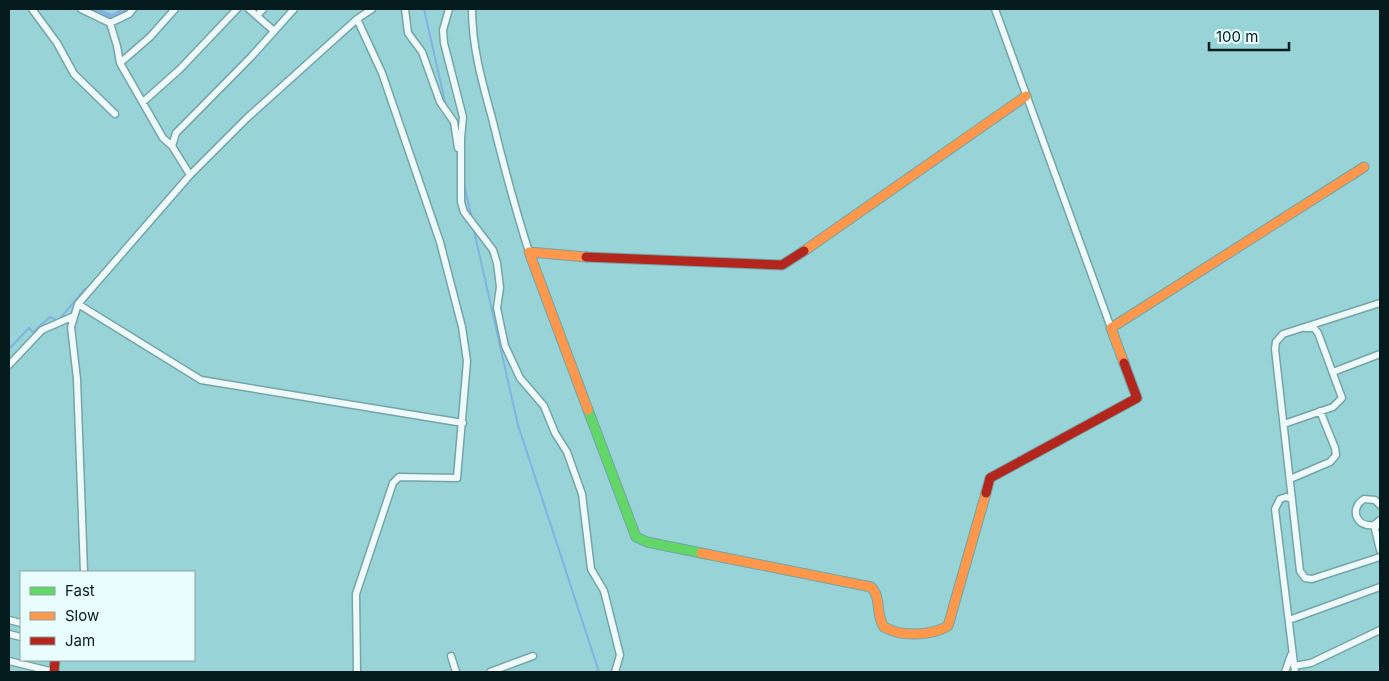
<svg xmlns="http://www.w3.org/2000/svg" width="1389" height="681" font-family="Inter,sans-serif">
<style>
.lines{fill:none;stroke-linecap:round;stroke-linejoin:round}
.stream{stroke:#82b2e2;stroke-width:2}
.canal{stroke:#82b2e2;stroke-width:5.5}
.street-casing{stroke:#73a5a7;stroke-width:9}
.fast-casing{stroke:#73a5a7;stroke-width:11}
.slow-casing{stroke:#73a5a7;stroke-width:11}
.jam-casing{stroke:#73a5a7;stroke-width:11}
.street{stroke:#f0f9f9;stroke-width:6}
.fast{stroke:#63d668;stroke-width:9}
.slow{stroke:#ff974d;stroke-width:9}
.jam{stroke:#b3261e;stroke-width:9}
</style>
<rect width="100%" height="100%" fill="#98d4d7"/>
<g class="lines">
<path class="stream" d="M424 9 446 106
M450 121 453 136
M464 184 472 219
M474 231 518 425 599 672
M9 349 29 328 33 332 50 317 58 321 85 289"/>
<path class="canal" d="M93 9 112 17 127 9"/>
<g class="street-casing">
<path id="street" d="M32 9 57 43 74 74 115 114
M81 9 110 23 117 46 120 63 163 138 172 146 190 175
M249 9 274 31
M405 9 408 33 422 52 440 102 454 122 458 148
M449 9 443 30 444 43 463 117 461 138V202L464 212 493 250 497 263 500 287 497 308 505 346 520 378 544 406 555 433 567 452 582 494 591 569 604 591 620 655 615 672
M472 9C472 47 482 82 492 118 503 163 515 208 529 252
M995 9 1111 328
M257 16 263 9
M110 23 129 14 133 9
M120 63 150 37 175 9
M143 102 180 69 237 9
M172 146 176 133 251 57 294 9
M1380 303 1283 334 1276 342 1275 349 1300 571 1305 578 1312 579 1380 557
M78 304 201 380 463 423
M9 365 42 330 74 316
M1333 372 1380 354
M1284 424 1333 407 1342 398 1318 333 1314 328H1306
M1290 479 1330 462 1336 455 1335 448 1320 411
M1292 499 1286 497 1280 499 1275 509 1295 672
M1380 505 1375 500 1364 499C1349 508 1356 528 1374 525L1380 520
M1378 523 1375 529 1380 550
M84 572 77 379 71 327 78 304 190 175 247 118 357 19 372 9
M9 620 21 623
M1289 620 1380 587
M9 634 21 637
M451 656 456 672
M9 661 54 672
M1294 666 1311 663 1380 630
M357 672 356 594 393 483 399 477 457 478 467 361 462 327 440 242 382 73 357 19
M490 672 533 656
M1285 672 1291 655"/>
</g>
<g class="fast-casing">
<path id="fast" d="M588 410 636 537 647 542 701 553"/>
</g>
<g class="slow-casing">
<path id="slow" d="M804 251 1026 96
M586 257 529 252 588 410
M1124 363 1111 328 1364 167
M701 553 871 587C882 598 875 614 884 627 901 637 931 636 948 626L986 493"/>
</g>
<g class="jam-casing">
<path id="jam" d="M586 257 782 265 804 251
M986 493 990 478 1137 398 1124 363
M54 672 55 660"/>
</g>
<use href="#street" class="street"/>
<use href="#fast" class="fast"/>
<use href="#slow" class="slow"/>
<use href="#jam" class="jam"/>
</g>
<rect width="1389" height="681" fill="none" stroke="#031b1c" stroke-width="20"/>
<rect x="20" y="571" width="175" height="90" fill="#eafdfe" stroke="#8ea3a4"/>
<rect x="30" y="587" width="25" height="8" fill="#63d668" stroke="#8ea3a4"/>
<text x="65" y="596" font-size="15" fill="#031b1c">Fast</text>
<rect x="30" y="612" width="25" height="8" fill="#ff974d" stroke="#8ea3a4"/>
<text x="65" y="621" font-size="15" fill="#031b1c">Slow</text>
<rect x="30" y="637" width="25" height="8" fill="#b3261e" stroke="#8ea3a4"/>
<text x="65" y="646" font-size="15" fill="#031b1c">Jam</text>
<path d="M1209 42v8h80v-8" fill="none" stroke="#031b1c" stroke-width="2.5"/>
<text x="1216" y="42" font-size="15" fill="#031b1c" stroke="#eafdfe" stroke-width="4" paint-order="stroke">100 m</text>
</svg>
